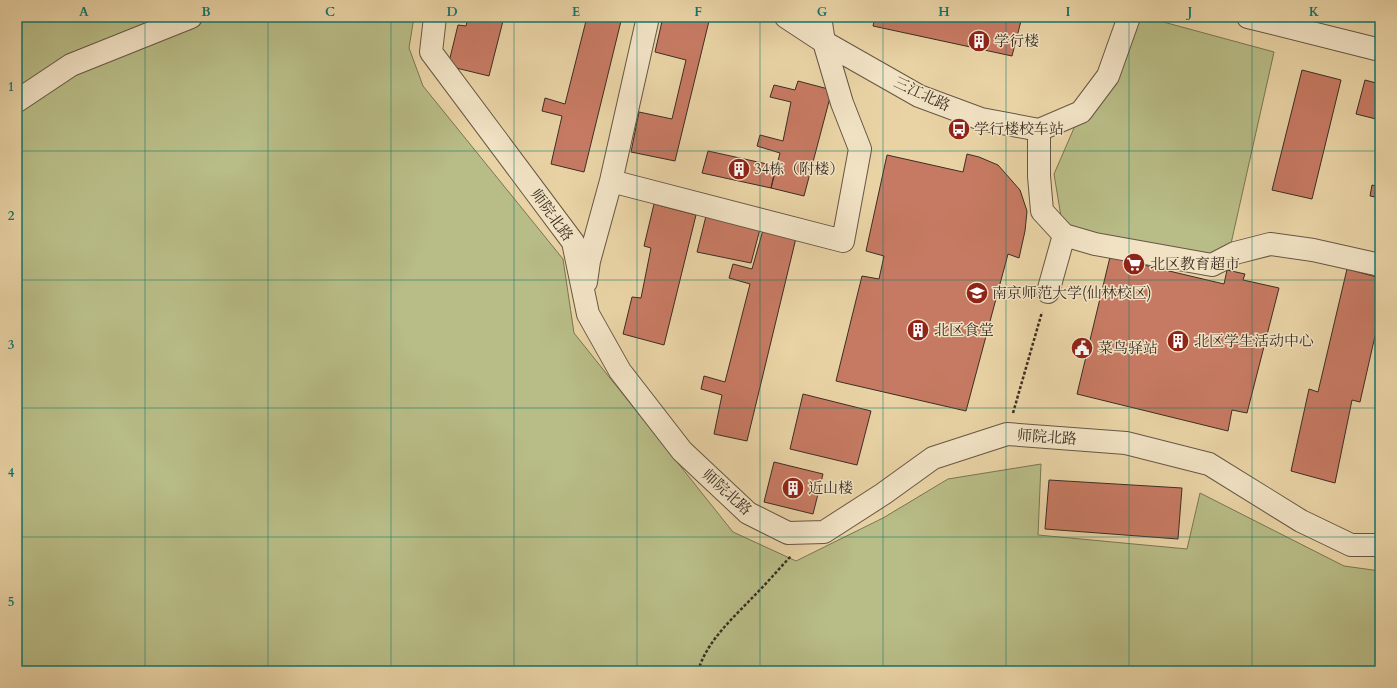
<svg xmlns="http://www.w3.org/2000/svg" width="1397" height="688" font-family="Cardo,'Noto Serif SC',serif">
<style>
.green{fill:#b8bc86;stroke:#7a7554}
.building{fill:#c77a63;stroke:#3b2e23}
.lines{fill:none;stroke-linecap:round;stroke-linejoin:round}
.street-casing{stroke:#665744;stroke-width:24}
.path{stroke:#3b2e23;stroke-width:2.5;stroke-dasharray:3 2;stroke-linecap:butt}
.street{stroke:#f1e2c4;stroke-width:22}
.grid{fill:none;stroke:#0f766e;stroke-width:1;stroke-opacity:0.55}
.labels{text-anchor:middle;stroke-width:3;stroke-linejoin:round;paint-order:stroke}
.poi-label{font-size:15px;fill:#3b2e23;stroke:#f1e2c4;text-anchor:start}
.street-label{font-size:15px;fill:#3b2e23;stroke:#f1e2c4}
.neatline{fill:none;stroke:#0f766e;stroke-width:1.5}
.grid-label{font-size:13px;text-anchor:middle;font-weight:bold;fill:#0f766e}
</style>
<rect width="100%" height="100%" fill="#e9d3a5"/>
<filter id="stains"><feTurbulence type="fractalNoise" baseFrequency=".005" numOctaves="4"/><feColorMatrix values="0 0 0 0 .2 0 0 0 0 .09 0 0 0 0 .02 0 0 0 .5 -.17"/></filter>
<radialGradient id="worn" r=".72"><stop offset=".6" stop-color="#630" stop-opacity="0"/><stop offset="1" stop-color="#630" stop-opacity=".3"/></radialGradient>
<path class="green" d="M17 17H414L409 48 423 86 563 259 574 333 733 532 796 561 883 518 948 479 1041 464 1038 535 1187 549 1200 493 1344 566 1380 571V671H17Z
M1128 17H1145L1274 52 1228 257 1064 235 1054 174 1081 112Z"/>
<path class="building" d="M468 17H504L489 76 448 66 458 25 466 26Z
M587 17H622L584 172 551 164 562 116 542 111 545 98 565 104Z
M663 17H691L709 21 675 161 631 152 639 112 672 119 686 60 655 52Z
M875 17H1022L1012 56 873 26Z
M1302 70 1341 80 1312 199 1272 190Z
M1365 80 1380 84V120L1356 114Z
M798 81 832 90 804 196 771 188 780 153 757 146 760 135 783 141 791 102 770 97 774 85 795 90Z
M708 151 776 166 771 188 702 173Z
M967 154 979 157 998 165 1020 190 1027 211 1025 231 1019 258 1008 254 966 411 836 381 862 276 879 279 884 256 866 251 887 155 963 172Z
M1372 185 1380 187V198L1370 196Z
M654 204 696 215 664 345 623 334 632 297 641 298 651 248 644 246Z
M706 216 760 229 751 263 697 252Z
M763 230 796 238 747 441 714 434 722 395 701 389 704 376 725 382 750 284 729 278 733 264 752 269Z
M1110 257 1224 284 1227 270 1245 274 1243 280 1279 288 1247 413 1232 410 1228 431 1077 394Z
M1347 269 1380 278V314L1360 402 1352 400 1335 483 1291 471 1309 389 1318 392Z
M803 394 871 411 857 465 790 449Z
M774 462 823 474 813 514 764 502Z
M1049 480 1182 488 1178 539 1045 529Z"/>
<g class="lines">
<g class="street-casing">
<path id="street" d="M435 17 431 52 573 242 588 314 620 371 682 451 748 513 788 533 824 532 883 494 933 458 1007 434 1126 443 1209 464 1301 521 1351 545H1380
M786 17 824 42 919 96 981 119 1039 130 1081 112 1108 76 1129 17
M1248 17 1380 50
M17 101 71 65 191 17
M1039 130V176L1042 211 1064 235 1095 244 1212 265 1235 253 1270 244 1313 250 1380 265
M611 181 843 241 860 149 842 103 824 42 820 17
M586 282 589 261 611 181 648 17
M1048 292 1064 235"/>
</g>
<path class="path" d="M1013 413 1042 312
M698 671C707 641 732 619 753 597 766 584 778 570 791 556"/>
<use href="#street" class="street"/>
</g>
<path class="grid" d="M145 17V671M268 17V671M391 17V671M514 17V671M637 17V671M760 17V671M883 17V671M1006 17V671M1129 17V671M1252 17V671M17 151H1380M17 280H1380M17 408H1380M17 537H1380"/>
<defs>
<g id="building-disc" transform="scale(1.15)"><circle r="9.5" fill="#8f2418" stroke="#f1e2c4"/><path d="M-4-6H4V6H1V3H-1V6H-4ZM-2.5-4.3h1.7v1.8h-1.7ZM.8-4.3h1.7v1.8H.8ZM-2.5-1h1.7V.8h-1.7ZM.8-1h1.7V.8H.8Z" fill="#fff"/></g>
<g id="bus-disc" transform="scale(1.15)"><circle r="9.5" fill="#8f2418" stroke="#f1e2c4"/><path d="M-5-6H5V4H4V6H2V4H-2V6H-4V4H-5ZM-3.5-4V0h7V-4ZM-3.5 1.2v1.5H-2V1.2ZM2 1.2v1.5H3.5V1.2Z" fill="#fff"/></g>
<g id="supermarket-disc" transform="scale(1.15)"><circle r="9.5" fill="#8f2418" stroke="#f1e2c4"/><path d="M-6-5.5h2.5l.6 2H6L4.5 2H-2.5L-4.4-4H-6ZM-1.5 3.2a1.3 1.3 0 1 0 .1 0ZM3 3.2a1.3 1.3 0 1 0 .1 0Z" fill="#fff"/></g>
<g id="university-disc" transform="scale(1.15)"><circle r="9.5" fill="#8f2418" stroke="#f1e2c4"/><path d="M0-5L7-2L0 1L-7-2ZM-4 1L0 2.5L4 1V4Q0 6-4 4Z" fill="#fff"/></g>
<g id="civic-disc" transform="scale(1.15)"><circle r="9.5" fill="#8f2418" stroke="#f1e2c4"/><path d="M-.6-6.5H3V-4.5H.6V-3L4-1V1h2V6H-6V1h2V-1L-.6-3ZM-1.2 2.5V6h2.4V2.5Z" fill="#fff"/></g>
</defs>
<g fill-rule="evenodd">
<use href="#building-disc" x="979" y="41"/>
<use href="#bus-disc" x="959" y="129"/>
<use href="#building-disc" x="739" y="169"/>
<use href="#supermarket-disc" x="1134" y="264"/>
<use href="#university-disc" x="977" y="293"/>
<use href="#building-disc" x="918" y="330"/>
<use href="#building-disc" x="1178" y="341"/>
<use href="#civic-disc" x="1082" y="348"/>
<use href="#building-disc" x="793" y="488"/>
</g>
<g class="labels">
<g class="poi-label">
<text x="994" y="46">学行楼</text>
<text x="974" y="134">学行楼校车站</text>
<text x="754" y="174">34栋（附楼）</text>
<text x="1150" y="269">北区教育超市</text>
<text x="992" y="298">南京师范大学(仙林校区)</text>
<text x="934" y="335">北区食堂</text>
<text x="1194" y="346">北区学生活动中心</text>
<text x="1098" y="353">菜鸟驿站</text>
<text x="808" y="493">近山楼</text>
</g>
<g class="street-label">
<text transform="translate(922 94) rotate(25)" y="5">三江北路</text>
<text transform="translate(552 215) rotate(54)" y="5">师院北路</text>
<text transform="translate(1047 437) rotate(4)" y="5">师院北路</text>
<text transform="translate(727 492) rotate(42)" y="5">师院北路</text>
</g>
</g>
<rect width="1397" height="688" fill="none" stroke="#e9d3a5" stroke-width="44"/>
<rect x="22" y="22" width="1353" height="644" class="neatline"/>
<g class="grid-label">
<text x="84" y="16">A</text>
<text x="206" y="16">B</text>
<text x="330" y="16">C</text>
<text x="452" y="16">D</text>
<text x="576" y="16">E</text>
<text x="698" y="16">F</text>
<text x="822" y="16">G</text>
<text x="944" y="16">H</text>
<text x="1068" y="16">I</text>
<text x="1190" y="16">J</text>
<text x="1314" y="16">K</text>
<text x="11" y="91">1</text>
<text x="11" y="220">2</text>
<text x="11" y="349">3</text>
<text x="11" y="477">4</text>
<text x="11" y="606">5</text>
</g>
<rect width="100%" height="100%" filter="url(#stains)"/>
<rect width="100%" height="100%" fill="url(#worn)"/>
</svg>
